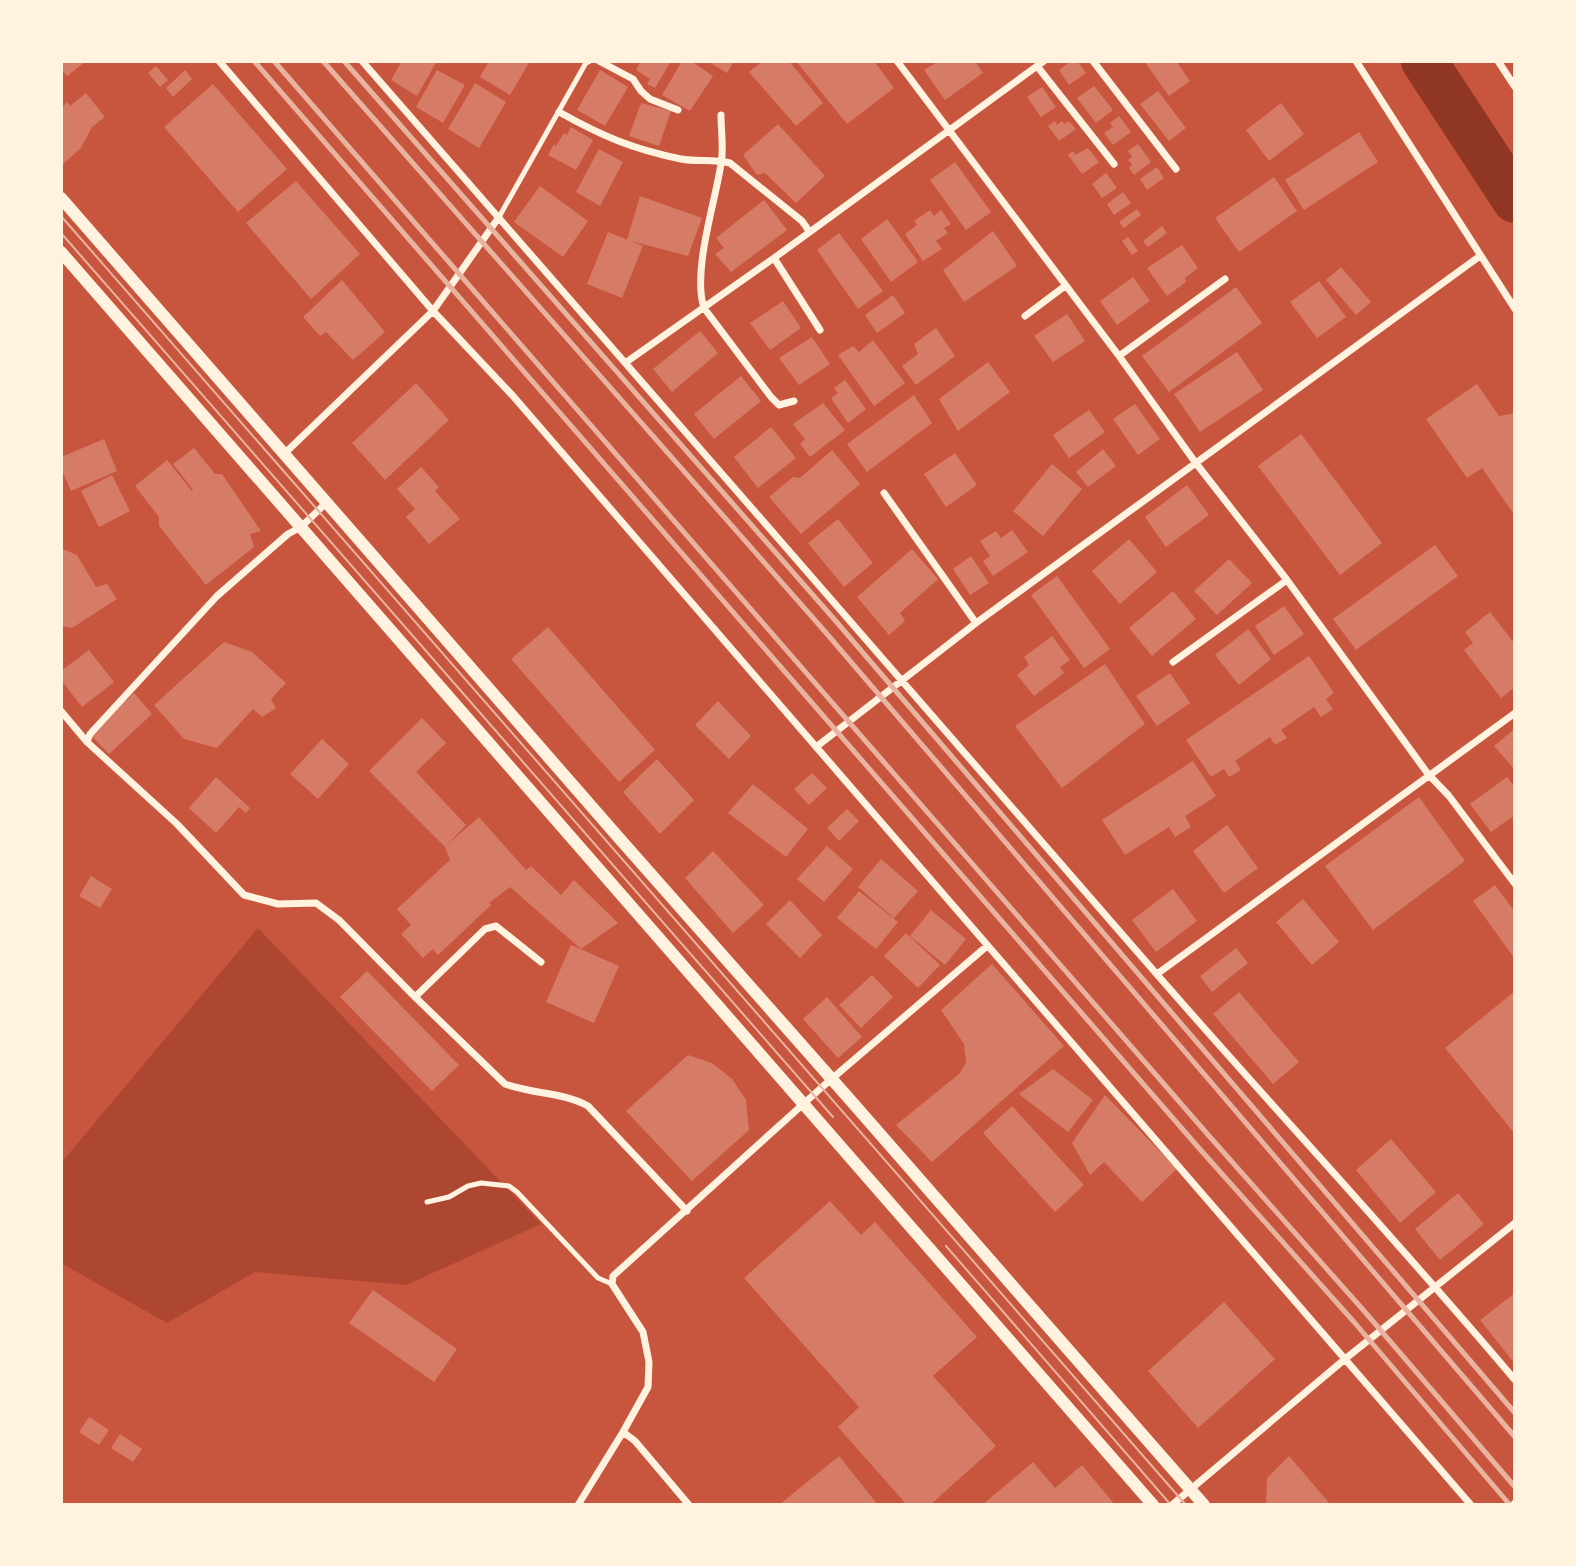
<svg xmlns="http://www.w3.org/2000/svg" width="1576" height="1566" font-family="Poppins,sans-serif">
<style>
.green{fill:#ae4732}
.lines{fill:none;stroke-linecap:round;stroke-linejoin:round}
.river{stroke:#8f3625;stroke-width:46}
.building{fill:#d67c66}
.service{stroke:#fff3e0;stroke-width:5}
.minor{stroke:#fff3e0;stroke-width:7}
.tertiary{stroke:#fff3e0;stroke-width:12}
.tram{stroke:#e9b49f;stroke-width:2}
.rail{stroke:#e9b49f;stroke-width:5}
</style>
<rect width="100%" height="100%" fill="#c8553d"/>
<path class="green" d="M258 928 541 1224 406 1285 255 1272 167 1323 61 1263V1163Z"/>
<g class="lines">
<path class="river" d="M1424 61 1515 200"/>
</g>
<path class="building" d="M61 61H86L67 76 61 69Z
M402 61H437L417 96 391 80Z
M489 61H530L510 95 480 77Z
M641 61H671L655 88 647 84 650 79 636 70Z
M682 61H691L713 76 690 111 662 95Z
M707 61H734L727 73Z
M763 61H789L823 103 796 126 749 72Z
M796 61H874L894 88 847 124Z
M939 61H975L983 73 945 100 924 70Z
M1071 61H1077L1086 73 1069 85 1059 70Z
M1144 61H1176L1190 81 1169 96Z
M156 66 168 80 160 87 148 73Z
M185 70 192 79 173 97 166 88Z
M437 70 465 85 443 123 416 107Z
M600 70 628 87 605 126 577 110Z
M475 83 506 102 479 148 448 129Z
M213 84 287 169 238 212 164 127Z
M1094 86 1113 110 1096 123 1077 98Z
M1042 87 1056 107 1041 117 1027 97Z
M1158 91 1186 128 1169 141 1140 104Z
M86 93 105 117 92 127 81 148 63 164 61 108 67 102 70 106Z
M641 103 671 111 659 146 629 136Z
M1281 103 1304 134 1269 161 1246 130Z
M1119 116 1131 132 1113 145 1104 133 1113 127 1110 123Z
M1055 121 1057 125 1062 121 1064 124 1069 121 1076 129 1059 141 1048 126Z
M778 124 825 176 796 203 765 173 757 175 743 155Z
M571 127 593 140 576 170 548 155 554 144 556 146 564 133 567 135Z
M1359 132 1378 162 1304 210 1285 180Z
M1138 144 1151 162 1134 175 1129 168 1132 165 1128 160 1132 157 1128 151Z
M1088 148 1099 162 1082 174 1068 155 1073 151 1075 155Z
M599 149 623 162 600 206 576 192Z
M955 162 991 212 966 230 930 180Z
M1157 167 1164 178 1147 190 1140 179Z
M1106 173 1117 188 1102 198 1092 184Z
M1274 177 1297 211 1239 252 1215 218Z
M296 181 360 254 311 299 246 223Z
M540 186 588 221 563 257 514 222Z
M1123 192 1131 203 1114 215 1107 204Z
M640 196 702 218 688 256 627 240Z
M764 200 787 230 731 272 715 254 724 248 716 238Z
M1137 209 1141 215 1124 228 1119 222Z
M930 210 934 216 941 210 951 224 944 228 948 233 936 241 942 249 923 261 905 234 917 225 914 221Z
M887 219 918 262 891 282 861 239Z
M1162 226 1167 233 1148 247 1143 241Z
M993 231 1017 266 964 302 943 270Z
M608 232 643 246 622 298 587 284Z
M839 233 883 291 858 309 817 250Z
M1128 237 1138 251 1132 255 1122 241Z
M1182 245 1198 268 1185 278 1186 282 1167 296 1147 268Z
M1341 267 1371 302 1356 315 1326 280Z
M1133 277 1150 301 1117 325 1100 301Z
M342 280 385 332 353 360 326 332 320 336 303 317Z
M1319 281 1346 317 1317 338 1290 302Z
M1236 287 1262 323 1169 392 1142 356Z
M893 295 905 313 877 333 865 315Z
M783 301 801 328 770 350 750 323Z
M1067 314 1085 341 1053 362 1034 336Z
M936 328 955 356 916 385 902 366 918 354 914 344Z
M700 331 718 353 672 392 653 369Z
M812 337 830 364 799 385 779 358Z
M873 340 905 383 874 406 838 355 853 346 859 352Z
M1237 352 1263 390 1200 432 1174 394Z
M988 362 1010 392 958 431 939 399Z
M741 376 761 401 714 439 694 414Z
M845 380 866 409 848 423 831 398 838 393 834 388Z
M416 383 449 420 385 480 352 443Z
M1477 384 1499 416 1515 413V516L1482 468 1467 478 1426 419Z
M914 395 932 423 867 472 847 444Z
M823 403 845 430 810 457 800 444 805 439 793 424Z
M1135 404 1160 439 1138 455 1113 419Z
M1089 410 1105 432 1069 458 1053 435Z
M771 427 796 458 758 488 734 457Z
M1301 434 1382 543 1340 575 1258 466Z
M104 439 117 471 71 491 61 468V457Z
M194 448 215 474H222L261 531 250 534 254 547 206 585 159 526V517L135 486 167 460 192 491 193 490 173 464Z
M1103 449 1116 466 1088 487 1076 472Z
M832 450 860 484 801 534 769 497 793 477 800 478Z
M955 453 977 485 946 507 924 474Z
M1052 464 1082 489 1043 536 1013 511Z
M421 467 439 487 435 491 460 519 429 544 406 517 415 509 397 489Z
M112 475 130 511 99 527 81 491Z
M1187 485 1209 515 1166 547 1145 517Z
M838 519 873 563 844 587 808 543Z
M1012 530 1028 552 993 576 983 561 990 556 980 541 996 531 1001 538Z
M1129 539 1157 572 1120 604 1092 571Z
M1435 545 1458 576 1356 650 1333 619Z
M63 549 77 555 96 587 107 584 117 599 72 628 61 626Z
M912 549 938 579 900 613 905 621 889 635 857 597Z
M971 556 989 583 970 595 953 569Z
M1229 559 1252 583 1217 615 1194 591Z
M1057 576 1110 649 1084 668 1031 595Z
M1173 591 1196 619 1152 656 1129 628Z
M1284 606 1304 634 1274 655 1255 626Z
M1490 612 1515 644V687L1501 698 1464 650 1473 643 1465 632Z
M548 627 655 750 619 782 511 659Z
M1248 629 1271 659 1239 685 1215 655Z
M1052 636 1070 660 1060 667 1064 673 1034 696 1017 675 1029 665 1024 657Z
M224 642 252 652 286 683 271 699 276 708 262 717 253 709 217 748 184 739 154 705Z
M89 650 114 682 82 707 61 680V671Z
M1309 656 1334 693 1326 699 1333 709 1321 717 1314 707 1281 730 1287 738 1275 745 1270 737 1235 761 1241 770 1229 777 1224 769 1211 777 1186 740Z
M1105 664 1145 724 1062 788 1015 726Z
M1170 673 1190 703 1157 726 1136 696Z
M134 693 152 714 109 754 90 734Z
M718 701 751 736 729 759 695 725Z
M422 718 446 743 416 772 466 825 447 845 479 817 526 870 531 866 561 895 574 880 618 923 581 949 510 887 489 903 491 905 438 955 433 949 423 958 401 934 411 925 397 909 450 860 445 847 369 771Z
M1513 730 1515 732V770L1494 746Z
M322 739 349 764 318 799 290 774Z
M657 759 694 800 660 834 623 792Z
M1193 761 1216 796 1185 816 1191 827 1175 837 1169 827 1125 855 1102 820Z
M812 773 827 788 809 805 794 789Z
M216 777 250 808 246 813 239 807 216 833 189 808Z
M1507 777 1515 788V815L1491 832 1470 804Z
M753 784 808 829 786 857 728 813Z
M1419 797 1465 861 1373 930 1325 866Z
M847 809 859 821 839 841 827 828Z
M1227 825 1258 868 1224 893 1193 851Z
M827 846 853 869 824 902 797 879Z
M713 851 764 905 733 933 685 878Z
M881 859 918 891 894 918 858 887Z
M91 876 112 889 100 908 79 896Z
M1495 885 1515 912V959L1473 901Z
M1173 889 1197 921 1156 952 1132 920Z
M859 891 898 922 876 949 837 918Z
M1303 899 1339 942 1312 965 1276 922Z
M790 900 822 935 800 958 766 924Z
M931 910 966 939 945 965 910 936Z
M906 933 940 965 918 988 884 956Z
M571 945 619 966 594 1023 546 1002Z
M1236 948 1248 963 1212 992 1200 976Z
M992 964 1064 1046 932 1162 896 1125 959 1074 966 1063 964 1044 941 1010Z
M367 971 459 1065 432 1091 340 997Z
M872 975 893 997 861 1028 839 1005Z
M1515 991V1134L1445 1048Z
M1239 992 1299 1062 1273 1084 1213 1014Z
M827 997 862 1037 838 1058 803 1019Z
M688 1055 712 1063 732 1079 746 1100 749 1130 692 1181 626 1111Z
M1053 1069 1093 1100 1068 1132 1019 1094Z
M1105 1095 1177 1169 1142 1202 1104 1162 1090 1175 1072 1143Z
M1012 1106 1084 1185 1055 1212 983 1133Z
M1391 1139 1436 1192 1400 1223 1356 1170Z
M1458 1193 1484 1224 1440 1260 1415 1229Z
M830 1201 861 1235 875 1222 977 1337 933 1376 996 1446 930 1505H907L838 1427 859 1407 744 1278Z
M373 1290 457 1349 434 1382 349 1323Z
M1515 1293V1364L1480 1320Z
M1224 1302 1275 1359 1198 1428 1148 1371Z
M89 1417 109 1430 99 1445 79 1432Z
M120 1434 142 1449 133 1462 111 1448Z
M839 1456 878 1505H779Z
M1289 1456 1331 1505H1266L1267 1478Z
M1033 1462 1055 1488 1082 1465 1115 1505H982Z"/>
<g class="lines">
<path class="service" d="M499 217 587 61
M427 1202 449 1197 468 1186 481 1183 509 1186 517 1192 598 1278 612 1284"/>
<path class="minor" d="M219 61 433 311 513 396C833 765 1152 1135 1471 1505
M362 61C627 363 890 668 1154 971 1273 1108 1398 1241 1515 1380
M587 61H588
M599 61 633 79 641 91 650 99 678 110
M897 61 1119 356 1195 462 1287 580 1428 774 1449 796 1515 884
M1093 61 1176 169
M1356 61 1515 309
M1498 61 1515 87
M1037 66 1114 164
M559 112C602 136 632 149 681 159 697 162 714 159 730 163L802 221 809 231
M721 115C721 131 724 149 721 164 715 203 692 272 704 308L771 397 779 405 794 401
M774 258 820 330
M1025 316 1065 286
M1119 356 1225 279
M625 363 774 258 1044 61
M284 454 433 311 499 217
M884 493 976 623
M1173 662 1287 580
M61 711 87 742 177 824 244 895 278 904 316 903 339 920 415 997 505 1084C532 1094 563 1092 588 1106L687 1211
M87 742 90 734 217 596 288 534 301 527 326 503
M816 747 976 623 1480 256
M1157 974 1515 713
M415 997 485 929 496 926 541 962
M623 1432 635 1441 689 1505
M578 1505 623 1432 648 1387 649 1362 643 1332 612 1284 613 1276 821 1088 987 946
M1172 1505 1345 1359 1515 1223
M1513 1505 1515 1503"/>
<path class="tertiary" d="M61 198 619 838 852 1102 1204 1505
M61 252 1153 1505"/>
<path class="tram" d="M61 216 1186 1505
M61 233 833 1117
M946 1246 1171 1505"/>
<path class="rail" d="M254 61 1198 1147 1354 1322 1510 1505
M274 61 1210 1137 1365 1312 1515 1487
M323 61 821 627 1515 1437
M344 61 834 619 1515 1413"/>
</g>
<rect width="1576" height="1566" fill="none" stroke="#fff3e0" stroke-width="126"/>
</svg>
